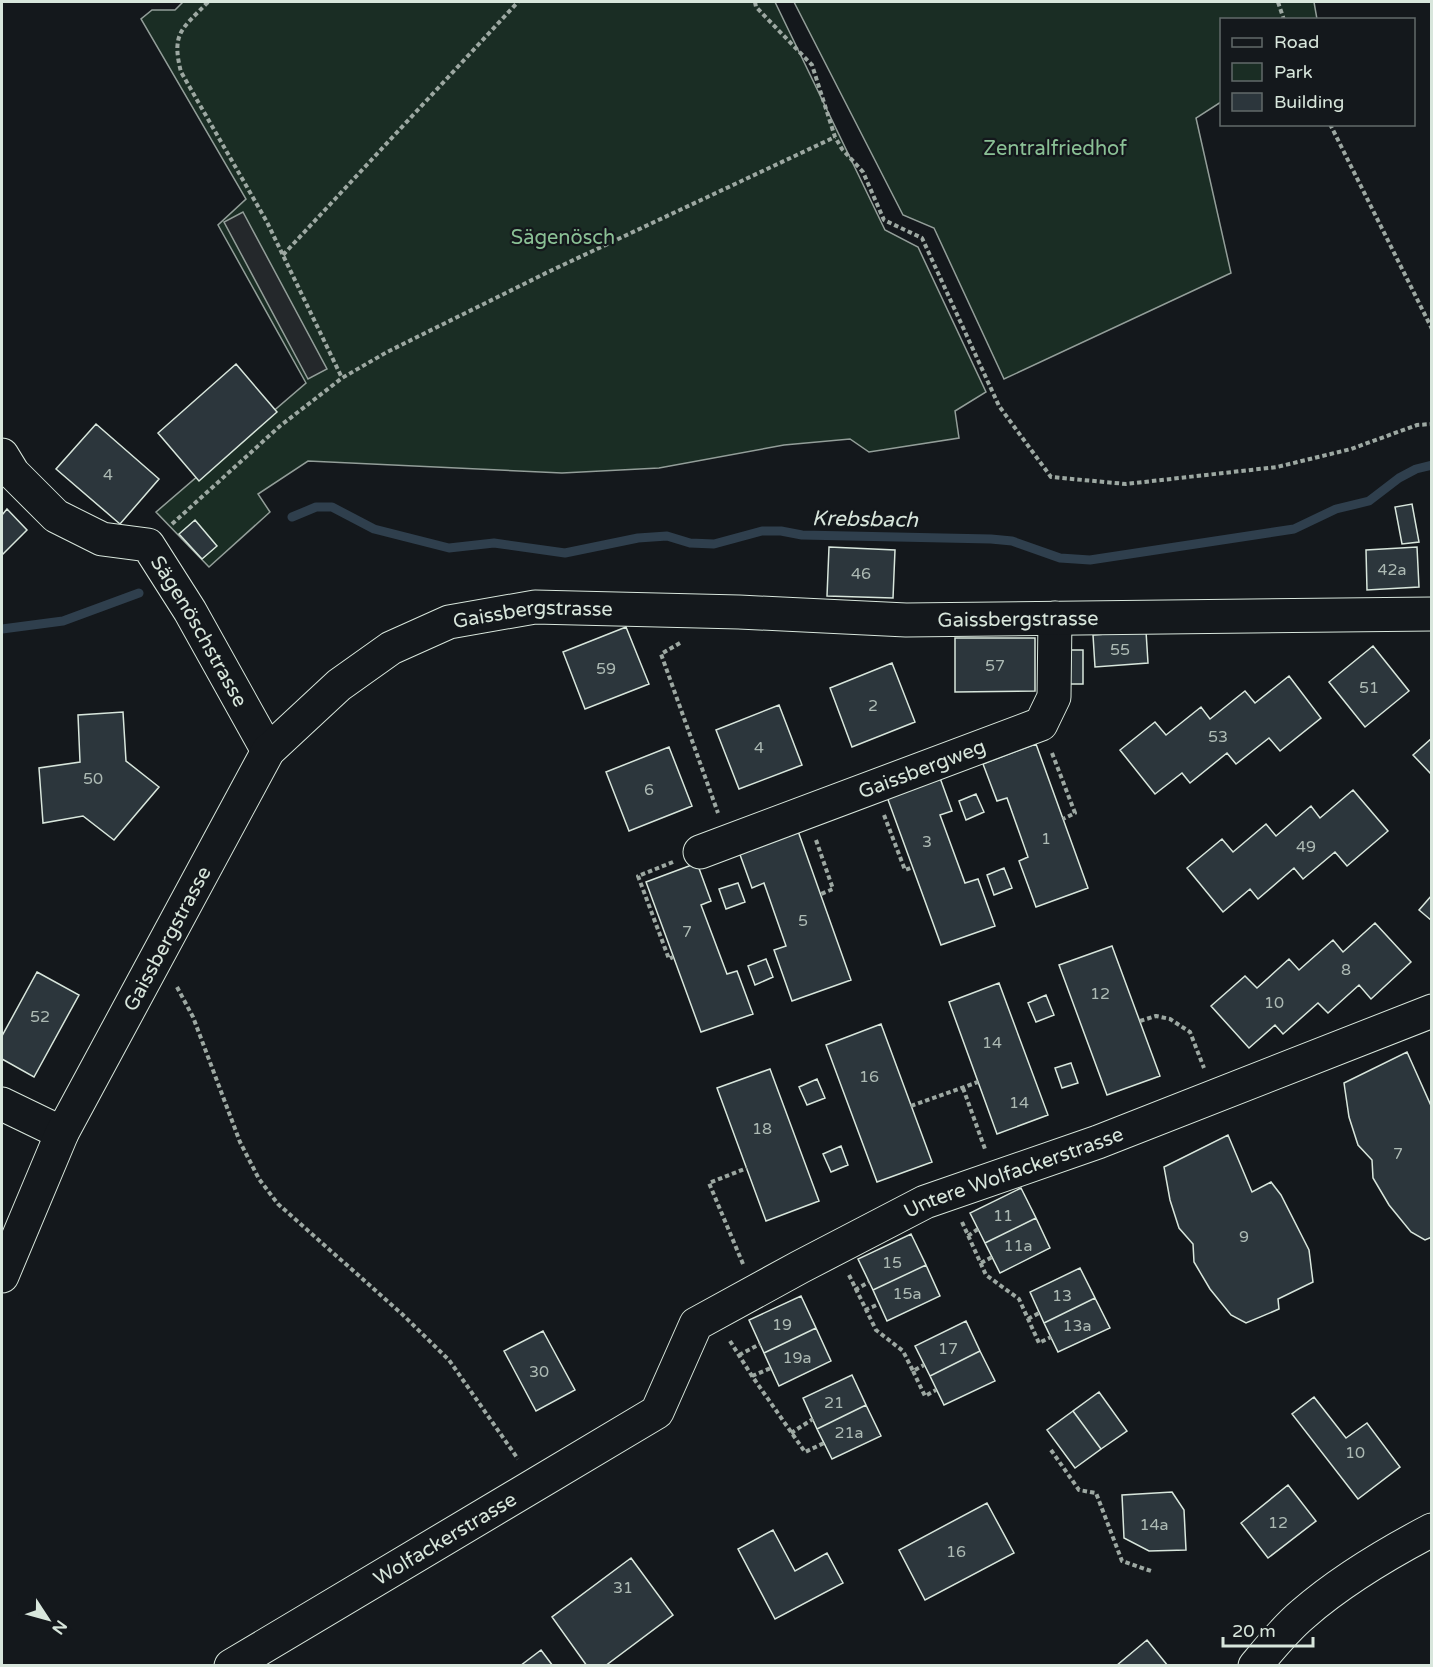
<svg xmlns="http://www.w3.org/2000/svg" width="1433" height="1667" font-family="'Varela Round',sans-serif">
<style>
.green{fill:#1a2d24;stroke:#939e99;stroke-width:1.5}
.parking{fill:#24282b;stroke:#939e99;stroke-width:1.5}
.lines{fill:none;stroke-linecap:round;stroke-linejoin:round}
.stream{stroke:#2f3f4d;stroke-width:9}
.building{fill:#2c363c;stroke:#d8e6dc;stroke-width:1.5}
.minor-casing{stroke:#d8e6dc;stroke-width:35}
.path{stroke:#9da8a2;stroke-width:4;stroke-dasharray:4.5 3;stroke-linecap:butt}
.minor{stroke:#14181c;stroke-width:33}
.labels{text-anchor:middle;stroke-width:4.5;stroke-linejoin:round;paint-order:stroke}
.number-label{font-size:16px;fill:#adbab4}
.park-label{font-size:20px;fill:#8ac095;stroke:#14181c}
.street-label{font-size:20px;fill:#d8e6dc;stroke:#14181c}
.water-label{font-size:21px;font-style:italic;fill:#d8e6dc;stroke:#14181c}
</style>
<rect width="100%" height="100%" fill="#14181c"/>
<path class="green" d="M183 2H775L885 230 918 247 986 392 955 411 959 438 869 452 850 439 784 445 659 468 562 473 308 461 258 494 270 512 209 567 156 512 306 383 218 225 246 199 141 19 152 10H175Z
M794 2H1314L1317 19 1222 20 1221 102 1196 118 1231 273 1004 379 934 228 903 215Z"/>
<path class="parking" d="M243 212 327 369 308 379 224 222Z"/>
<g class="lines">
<path class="stream" d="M292 517 316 507H332L374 529 449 548 494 543 565 553 638 538 667 536 690 543 714 544 762 531H781L802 535 991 539 1012 541 1060 558 1090 560 1294 529 1336 509 1369 501 1399 478 1416 469 1432 465
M2 629 63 621 139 593"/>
</g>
<path class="building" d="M236 364 277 412 199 481 158 433Z
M96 424 159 479 120 524 56 469Z
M1412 504 1419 542 1402 544 1395 507Z
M7 509 27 530 2 555V515Z
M195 520 217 546 202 559 179 534Z
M829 547 895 550 893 598 827 596Z
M1417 547 1419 587 1367 590 1366 550Z
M626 627 649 684 585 709 563 652Z
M1146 631 1148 663 1095 667 1093 635Z
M955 638H1035V691L955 692Z
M1373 646 1409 691 1365 727 1329 682Z
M1068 650H1083V684H1068Z
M892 663 915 722 852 747 830 688Z
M1289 676 1321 718 1280 751 1269 738 1236 764 1227 753 1190 783 1182 773 1155 794 1120 750 1155 722 1166 735 1201 707 1210 719 1245 691 1255 703Z
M779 705 802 765 739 789 716 730Z
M123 712 126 761 159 787 114 840 83 816 43 823 39 768 80 762 78 715Z
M1432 738V775L1413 755Z
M1036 744 1088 888 1036 907 1019 861 1028 857 1007 798 997 801 983 764Z
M669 747 692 806 629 831 606 772Z
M940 778 952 811 940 815 965 883 978 879 995 926 941 945 887 797Z
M1353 790 1388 831 1347 866 1335 852 1303 879 1294 868 1258 899 1250 889 1223 912 1187 868 1222 839 1233 852 1266 824 1276 836 1311 806 1320 818Z
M976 794 984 812 966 820 959 801Z
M798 831 851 980 792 1001 774 950 786 946 764 883 752 888 739 852Z
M697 863 711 901 701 905 727 974 737 971 753 1014 701 1032 646 882Z
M1004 868 1012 888 994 895 987 875Z
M738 883 745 902 726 909 719 889Z
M1432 895V921L1419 910Z
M1375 923 1411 962 1371 999 1359 985 1328 1013 1318 1003 1283 1034 1275 1025 1249 1048 1211 1006 1245 976 1257 988 1289 959 1299 970 1333 940 1343 952Z
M1112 946 1160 1076 1107 1095 1059 965Z
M766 959 773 977 755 985 748 966Z
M37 972 79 995 34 1077 2 1059V1036Z
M999 983 1048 1115 997 1134 949 1002Z
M1046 995 1054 1015 1036 1022 1028 1003Z
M881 1024 932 1162 877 1182 826 1045Z
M1407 1052 1432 1108V1237L1425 1240 1411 1232 1389 1205 1373 1178 1372 1160 1358 1145 1349 1117 1344 1083Z
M1071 1063 1078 1083 1062 1088 1055 1068Z
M770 1069 819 1201 766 1221 717 1088Z
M817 1079 825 1098 807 1105 799 1087Z
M1228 1135 1252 1192 1271 1182 1281 1195 1309 1250 1313 1282 1278 1299 1279 1309 1246 1323 1231 1315 1210 1289 1194 1262 1193 1244 1179 1228 1170 1200 1164 1167Z
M841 1146 848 1165 831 1172 823 1154Z
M1021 1188 1036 1218 985 1243 970 1213Z
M1036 1218 1050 1248 1000 1273 985 1243Z
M911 1234 926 1265 873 1290 858 1259Z
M926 1265 940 1296 887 1321 873 1290Z
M1080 1268 1095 1298 1044 1323 1030 1292Z
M801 1296 816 1328 764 1353 749 1320Z
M1095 1298 1110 1328 1058 1352 1044 1323Z
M966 1321 980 1351 930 1376 915 1346Z
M816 1328 831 1361 779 1386 764 1353Z
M543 1331 575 1390 536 1411 504 1351Z
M980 1351 995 1381 944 1405 930 1376Z
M852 1375 866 1405 817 1429 803 1398Z
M1099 1392 1127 1431 1101 1449 1073 1411Z
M1314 1397 1346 1438 1367 1423 1400 1467 1358 1499 1292 1414Z
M866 1405 881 1436 832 1459 817 1429Z
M1073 1411 1101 1449 1075 1468 1047 1430Z
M1288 1485 1316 1521 1268 1558 1241 1523Z
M1172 1492 1184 1510 1186 1550 1149 1551 1124 1538 1122 1495Z
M987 1503 1014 1553 925 1600 899 1550Z
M773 1530 795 1571 827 1553 843 1583 775 1619 738 1549Z
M631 1558 673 1615 605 1666H587L552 1617Z
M1147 1640 1168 1666H1116Z
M541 1650 553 1666H520Z"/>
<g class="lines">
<g class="minor-casing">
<g id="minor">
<path id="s1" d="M2 455 13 473 56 516 102 539 148 545 190 611 268 751"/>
<path id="s2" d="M700 852 1041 724 1054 697 1055 618"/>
<path d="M2 1104 62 1133"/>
<path id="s3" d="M2 1276 62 1133 268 751 339 685 391 648 449 622 535 607 739 612 906 620 1432 614"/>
<path id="s4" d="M231 1666 657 1412 696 1324 800 1267 925 1202 1098 1142 1432 1011"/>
<path d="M1255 1666C1270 1648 1285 1629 1303 1614 1342 1580 1386 1554 1432 1530"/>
</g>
</g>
<path class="path" d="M208 2C182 29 171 33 181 72L267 222 342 378
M755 2 756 7 812 65 835 137 842 149 863 172 884 220 922 238 999 406 1051 477 1126 484 1277 467 1351 449 1417 425 1432 424
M1278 2 1284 20
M1330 124 1432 329
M283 255 518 2
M172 524 280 426 342 378 387 352 548 272 835 137
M680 643 661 654 718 813
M1052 753 1075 813 1063 819
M884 815 905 870 913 867
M816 840 833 889 821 894
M673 862 638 876 669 959 673 957
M177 987 193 1017 240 1142 259 1179 278 1204 402 1314 449 1360 518 1459
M1140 1021 1156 1016 1170 1019 1190 1032 1204 1068
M963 1088 985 1149
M911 1106 978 1082
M962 1222 986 1275 1019 1299 1039 1343 1051 1337
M968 1236 978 1229
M981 1263 992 1257
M743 1264 709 1183 747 1168
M849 1275 876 1330 903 1351 913 1371 924 1365
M855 1290 869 1282
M865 1310 879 1304
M1028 1319 1039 1313
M730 1341 752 1376 805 1452 824 1443
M739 1355 760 1344
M913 1371 925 1396 936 1390
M752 1376 771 1368
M791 1433 813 1419
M1051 1450 1079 1490 1096 1493 1122 1561 1151 1571"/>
<use href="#minor" class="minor"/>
</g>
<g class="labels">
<g class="number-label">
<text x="108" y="480">4</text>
<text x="1392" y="575">42a</text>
<text x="861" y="579">46</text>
<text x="1120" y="655">55</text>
<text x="995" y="671">57</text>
<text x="606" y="674">59</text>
<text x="1369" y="693">51</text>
<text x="873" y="711">2</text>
<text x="1218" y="742">53</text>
<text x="759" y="753">4</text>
<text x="93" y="784">50</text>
<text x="649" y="795">6</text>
<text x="1046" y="844">1</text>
<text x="927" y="847">3</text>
<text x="1306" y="852">49</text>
<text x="803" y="926">5</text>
<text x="687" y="937">7</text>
<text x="1346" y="975">8</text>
<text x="1100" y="999">12</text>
<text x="1274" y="1008">10</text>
<text x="40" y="1022">52</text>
<text x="992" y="1048">14</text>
<text x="869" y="1082">16</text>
<text x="1019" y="1108">14</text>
<text x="762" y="1134">18</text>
<text x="1398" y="1159">7</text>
<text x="1003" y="1221">11</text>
<text x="1244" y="1242">9</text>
<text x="1018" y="1251">11a</text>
<text x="892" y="1268">15</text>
<text x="907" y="1299">15a</text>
<text x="1062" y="1301">13</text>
<text x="782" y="1330">19</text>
<text x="1077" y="1331">13a</text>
<text x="948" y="1354">17</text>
<text x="797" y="1363">19a</text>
<text x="539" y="1377">30</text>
<text x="834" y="1408">21</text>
<text x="849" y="1438">21a</text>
<text x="1355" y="1458">10</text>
<text x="1278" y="1528">12</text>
<text x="1154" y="1530">14a</text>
<text x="956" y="1557">16</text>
<text x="623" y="1593">31</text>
</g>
<g class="park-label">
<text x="1055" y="155">Zentralfriedhof</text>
<text x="563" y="244">Sägenösch</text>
</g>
<g class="street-label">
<text dy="7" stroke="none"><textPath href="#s3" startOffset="898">Gaissbergstrasse</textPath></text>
<text dy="7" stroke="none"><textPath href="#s3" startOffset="1384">Gaissbergstrasse</textPath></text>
<text dy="7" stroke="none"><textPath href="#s1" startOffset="280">Sägenöschstrasse</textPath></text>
<text dy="7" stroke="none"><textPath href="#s2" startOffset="237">Gaissbergweg</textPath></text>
<text dy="7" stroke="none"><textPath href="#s3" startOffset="376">Gaissbergstrasse</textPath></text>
<text dy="7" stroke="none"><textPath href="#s4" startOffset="945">Untere Wolfackerstrasse</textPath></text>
<text dy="7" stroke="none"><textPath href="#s4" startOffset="249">Wolfackerstrasse</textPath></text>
</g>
<g class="water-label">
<text transform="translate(865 519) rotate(1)" y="7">Krebsbach</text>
</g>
</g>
<rect width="1433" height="1667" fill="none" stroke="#d8e6dc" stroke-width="6"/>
<rect x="1220" y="18" width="195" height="108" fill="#14181c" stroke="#626a69" stroke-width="1.5"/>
<rect x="1232" y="38" width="30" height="9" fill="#14181c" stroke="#626a69" stroke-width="1.5"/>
<text x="1274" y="48" font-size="18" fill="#d8e6dc">Road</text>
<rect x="1232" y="63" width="30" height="18" fill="#1a2d24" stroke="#626a69" stroke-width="1.5"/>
<text x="1274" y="78" font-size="18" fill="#d8e6dc">Park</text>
<rect x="1232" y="93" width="30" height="18" fill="#2c363c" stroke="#626a69" stroke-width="1.5"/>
<text x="1274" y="108" font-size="18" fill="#d8e6dc">Building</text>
<g transform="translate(48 1619) rotate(126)" stroke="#14181c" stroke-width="4.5" paint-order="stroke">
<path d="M0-4.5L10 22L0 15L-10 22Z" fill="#d8e6dc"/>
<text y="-9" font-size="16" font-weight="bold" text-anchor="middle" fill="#d8e6dc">N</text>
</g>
<path d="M1223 1637v9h90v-9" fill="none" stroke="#d8e6dc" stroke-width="3"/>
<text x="1232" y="1637" font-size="18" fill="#d8e6dc" stroke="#14181c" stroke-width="4.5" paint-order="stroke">20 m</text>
</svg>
